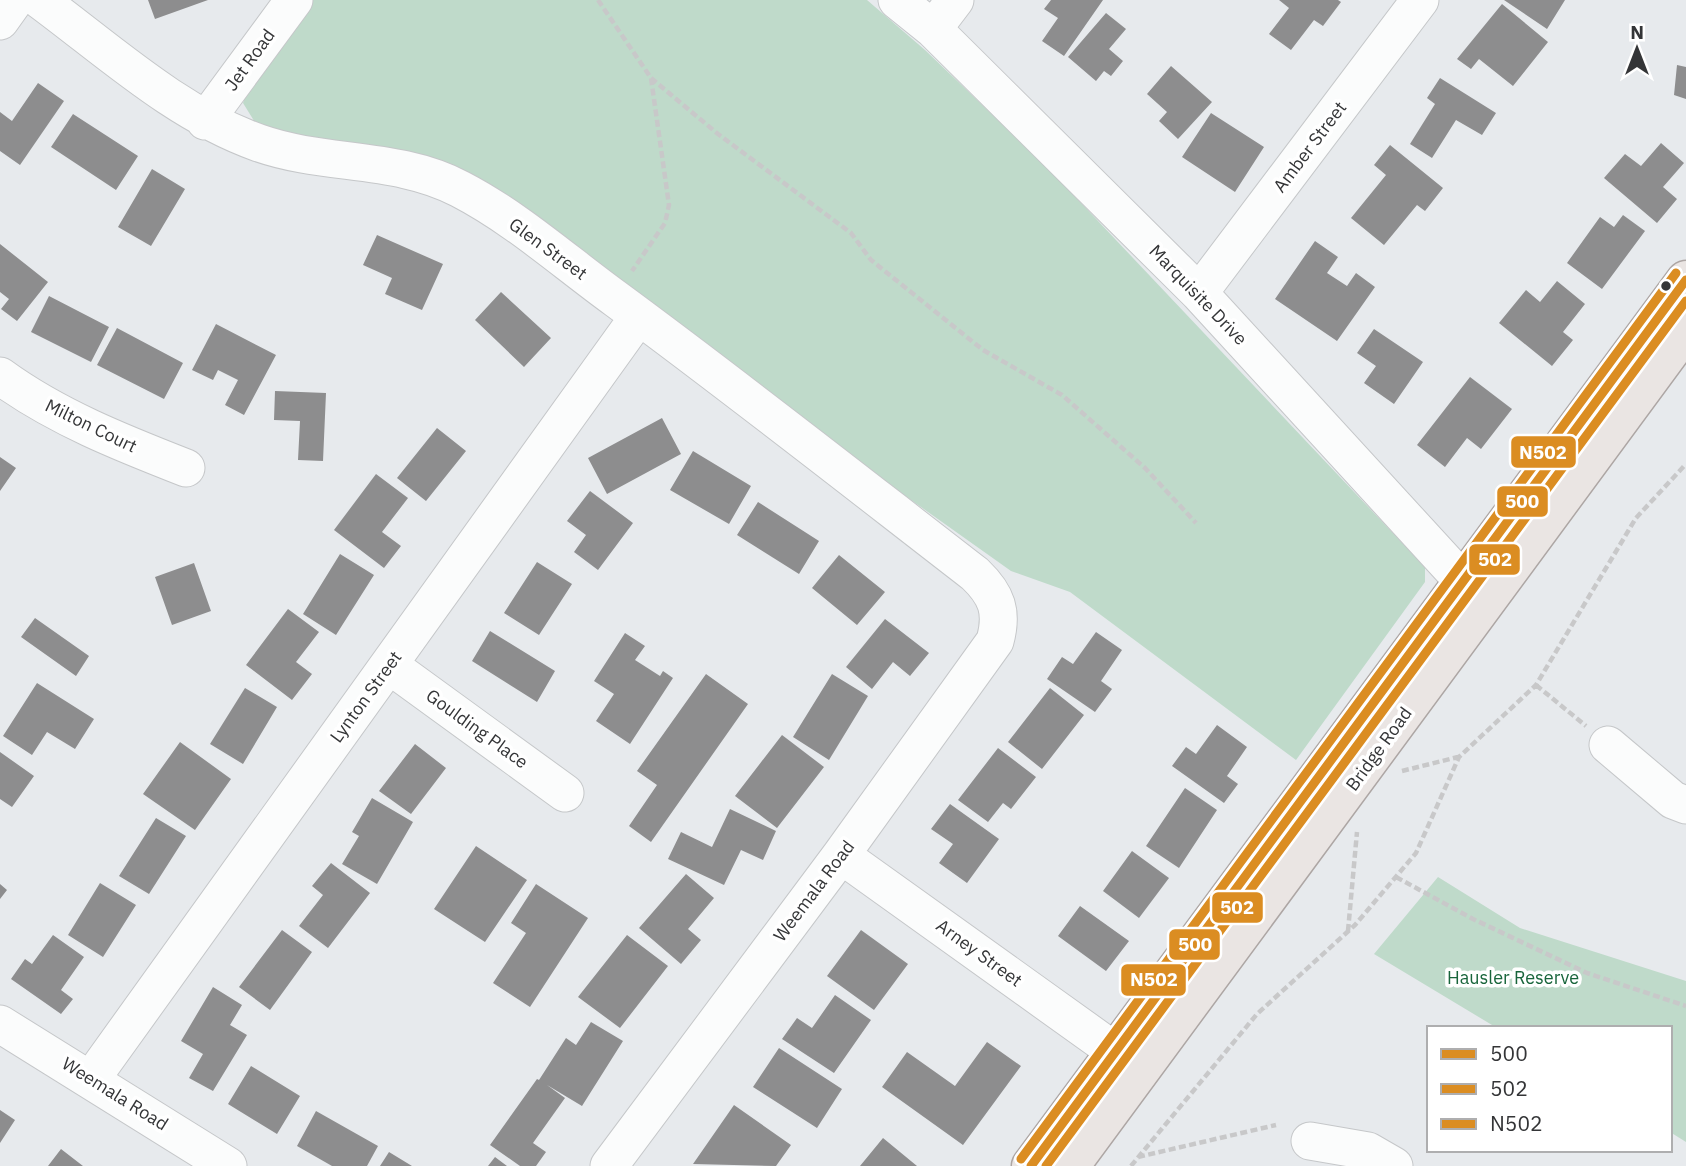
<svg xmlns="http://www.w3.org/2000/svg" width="1686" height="1166" font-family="'IBM Plex Sans',sans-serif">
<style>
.green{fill:#bfdaca}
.building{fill:#8d8d8e}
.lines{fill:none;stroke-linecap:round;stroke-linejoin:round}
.minor-casing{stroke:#c5c7c9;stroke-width:39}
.major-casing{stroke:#ada6a4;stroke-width:41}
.path{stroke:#c8c8c9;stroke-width:4.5;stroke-dasharray:7 3.5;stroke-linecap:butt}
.minor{stroke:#fbfcfc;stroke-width:37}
.major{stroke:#eae5e3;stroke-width:38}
.bus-1-casing{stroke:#fff;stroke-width:14}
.bus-2-casing{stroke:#fff;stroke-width:14}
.bus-3-casing{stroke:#fff;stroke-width:14}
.bus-1{stroke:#db8d22;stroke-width:9}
.bus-2{stroke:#db8d22;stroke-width:9}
.bus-3{stroke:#db8d22;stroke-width:9}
.bus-dot{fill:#343537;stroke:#fff;stroke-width:2.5}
.labels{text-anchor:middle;stroke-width:7;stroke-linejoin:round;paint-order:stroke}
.street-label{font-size:18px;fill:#343537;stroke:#fff}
.park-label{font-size:18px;fill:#18653b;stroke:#fff}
.line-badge{stroke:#fff;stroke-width:2.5}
.badge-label{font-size:19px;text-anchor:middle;font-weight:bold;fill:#fff}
</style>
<rect width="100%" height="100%" fill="#e7eaed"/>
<path class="green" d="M307 0H867L925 50 1047 167 1425 567V582L1296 760 1070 592 1011 571 434 161 280 135 256 124 243 103 256 69Z
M1438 877 1520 928 1686 981V1142L1670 1132V1028H1497L1374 954Z"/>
<path class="building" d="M148 0H208L155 19Z
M1051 0H1103L1064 56 1042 41 1058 18 1044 9Z
M1279 0H1338L1341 2 1323 26 1314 20 1291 50 1269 34 1289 8Z
M1504 0H1565L1547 29Z
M1502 4 1548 42 1513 86 1479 59 1471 69 1457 59Z
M1106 13 1126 29 1109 49 1123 61 1111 76 1104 71 1096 81 1068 57Z
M1677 65 1686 67V99L1674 95Z
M1171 66 1212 102 1178 139 1159 121 1167 112 1147 94Z
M1440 78 1496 113 1482 135 1456 120 1432 158 1410 144 1435 104 1427 98Z
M38 83 64 101 20 165 0 151V112L12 121Z
M1211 113 1264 147 1235 192 1182 157Z
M73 114 138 156 116 190 51 147Z
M1661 143 1684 163 1663 187 1677 199 1657 223 1604 178 1625 154 1641 166Z
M1390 145 1443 188 1425 211 1417 205 1384 245 1351 218 1386 175 1374 165Z
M152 169 185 189 151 246 118 227Z
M1623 215 1645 231 1602 289 1567 263 1600 217 1614 227Z
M377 235 443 264 422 310 385 294 392 278 363 265Z
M1315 241 1338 257 1327 273 1347 286 1356 273 1375 287 1337 341 1275 299Z
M0 244 48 282 17 321 1 309 9 299 0 292Z
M1557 281 1585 304 1563 332 1573 340 1552 366 1499 323 1526 290 1540 302Z
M501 292 551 338 524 367 475 320Z
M49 296 109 327 91 362 31 332Z
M216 324 276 355 244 415 225 405 238 380 218 370 213 380 192 370Z
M117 328 183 363 164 399 97 365Z
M1374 329 1423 362 1394 404 1364 383 1376 366 1357 353Z
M1470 377 1512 409 1481 449 1467 438 1445 467 1417 445Z
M275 391 326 393 323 461 298 460 300 421 274 420Z
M662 418 681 454 607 494 588 458Z
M437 428 466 451 426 501 397 478Z
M693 451 751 486 729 524 670 490Z
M0 457 16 468 0 491Z
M376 474 408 498 382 532 401 546 384 568 334 530Z
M590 491 633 523 598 570 574 552 586 535 567 521Z
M758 502 819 541 799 574 737 535Z
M340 554 374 575 336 635 303 614Z
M839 555 885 592 857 625 812 588Z
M537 562 572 584 539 635 504 613Z
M194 563 211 611 172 625 155 577Z
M288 609 319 632 296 662 312 674 292 700 246 665Z
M35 618 89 656 76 676 21 637Z
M885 619 929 653 910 676 893 662 872 689 846 667Z
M490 631 555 671 537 702 472 661Z
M1096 632 1122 650 1101 681 1112 689 1095 712 1047 679 1062 657 1073 664Z
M625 633 645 646 635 660 660 676 663 671 673 678 630 744 596 721 614 694 594 681Z
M706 674 748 704 651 842 629 826 657 785 637 771Z
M832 674 868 696 829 760 793 737Z
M37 683 94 719 75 749 47 732 32 755 3 736Z
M245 688 277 707 243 764 210 744Z
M1050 688 1084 715 1042 769 1008 742Z
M1217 725 1247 747 1227 776 1238 784 1224 803 1172 766 1186 747 1196 754Z
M782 735 824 767 777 828 735 796Z
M180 742 231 779 195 830 143 794Z
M415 744 446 768 411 814 379 791Z
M998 748 1036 777 1011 809 1003 803 988 822 958 800Z
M0 752 34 776 12 807 0 799Z
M1185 788 1217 810 1179 868 1146 846Z
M372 798 413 822 377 884 342 864 359 836 352 832Z
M950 804 999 839 967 883 939 863 953 844 931 829Z
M730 809 776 831 763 860 741 850 724 885 668 859 681 832 712 847Z
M156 818 186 836 149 894 119 876Z
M476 846 527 880 485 942 434 909Z
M1132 851 1169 878 1139 918 1103 891Z
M331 863 370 893 328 948 299 926 323 895 312 886Z
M686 874 714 898 688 929 701 940 681 964 639 928Z
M100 883 136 905 103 957 68 935Z
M0 884 7 890 0 899Z
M536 884 588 918 530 1007 493 983 526 933 511 923Z
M1080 906 1129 941 1106 971 1058 936Z
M282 930 312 952 270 1010 239 987Z
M861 930 908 964 874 1010 827 976Z
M53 935 84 957 61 990 73 999 61 1014 11 979 25 959 32 964Z
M627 935 668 966 620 1028 578 997Z
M213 987 242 1005 230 1025 247 1035 213 1091 189 1078 203 1054 181 1041Z
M835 995 871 1020 834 1073 782 1039 797 1018 812 1028Z
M591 1022 623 1041 582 1106 547 1085 565 1098 533 1143 546 1152 536 1166H520L490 1145 537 1079 539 1080 566 1038 576 1045Z
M987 1042 1021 1066 963 1145 882 1087 907 1052 955 1086Z
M779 1048 842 1089 817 1128 753 1087Z
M251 1066 300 1096 277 1134 228 1104Z
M734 1105 791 1145 776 1166 693 1164Z
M0 1110 15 1120 0 1143Z
M316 1111 378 1146 367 1166H332L297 1146Z
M883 1138 917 1166H860Z
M61 1149 83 1166H48Z
M389 1152 412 1166H380Z
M495 1157 507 1166H488Z"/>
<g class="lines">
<g class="minor-casing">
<path id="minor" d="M40 0C109 51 177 114 259 143 324 166 398 156 460 189 516 218 565 262 616 299 737 388 856 482 975 574 997 595 1003 612 995 641L841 855 609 1166
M897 0 933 29 1199 293 1463 581
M0 21 15 0
M933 29 955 0
M205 121 294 0
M1199 293 1420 0
M0 376C56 417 122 443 186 468
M389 665 565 793
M1608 745 1673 800 1686 805
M841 855 1116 1052
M0 1024 228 1166
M92 1078 639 316
M1310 1141 1368 1151 1394 1166"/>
</g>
<g class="major-casing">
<path id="major" d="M1031 1166 1686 280
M1070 1166 1686 330"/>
</g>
<path class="path" d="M598 0 651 78 669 205 665 223 632 271
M651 78 718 134 851 233 871 260 983 350 1062 395 1145 468 1196 523
M1536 685 1586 726
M1402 771 1458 757
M1396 877 1473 919 1587 973 1686 1006
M1348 931 1357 832
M1138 1157 1276 1125
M1131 1166 1257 1014 1355 925 1416 853 1459 757 1536 685 1636 518 1686 464"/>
<use href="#minor" class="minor"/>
<use href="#major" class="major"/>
<g class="bus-1-casing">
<path id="bus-1" d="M1031 1166 1686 280"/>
</g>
<g class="bus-2-casing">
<path id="bus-2" d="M1046 1166 1686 301"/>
</g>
<g class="bus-3-casing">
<path id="bus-3" d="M1021 1159 1676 273"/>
</g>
<use href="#bus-1" class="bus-1"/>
<use href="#bus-2" class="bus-2"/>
<use href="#bus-3" class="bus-3"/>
</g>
<circle class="bus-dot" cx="1666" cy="286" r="6"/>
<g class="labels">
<g class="street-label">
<text transform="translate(250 60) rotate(-54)" y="6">Jet Road</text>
<text transform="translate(1310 147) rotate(-53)" y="6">Amber Street</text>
<text transform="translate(548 249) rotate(36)" y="6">Glen Street</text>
<text transform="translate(1198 295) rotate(46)" y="6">Marquisite Drive</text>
<text transform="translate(91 426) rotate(26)" y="6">Milton Court</text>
<text transform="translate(366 697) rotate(-54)" y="6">Lynton Street</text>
<text transform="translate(477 729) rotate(36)" y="6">Goulding Place</text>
<text transform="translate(1379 749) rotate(-54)" y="6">Bridge Road</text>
<text transform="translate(814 891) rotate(-53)" y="6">Weemala Road</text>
<text transform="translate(979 953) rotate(36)" y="6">Arney Street</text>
<text transform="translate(115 1094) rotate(32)" y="6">Weemala Road</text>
</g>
<g class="park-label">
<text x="1513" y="984">Hausler Reserve</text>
</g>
</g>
<g class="line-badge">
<rect x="1510" y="435" width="67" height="34" rx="7" fill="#db8d22"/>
<rect x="1496" y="485" width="53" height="33" rx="7" fill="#db8d22"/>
<rect x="1468" y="543" width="53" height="33" rx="7" fill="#db8d22"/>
<rect x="1211" y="891" width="53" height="33" rx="7" fill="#db8d22"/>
<rect x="1168" y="928" width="53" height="33" rx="7" fill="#db8d22"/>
<rect x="1120" y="963" width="67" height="34" rx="7" fill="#db8d22"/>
</g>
<g class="badge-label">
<text x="1543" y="459">N502</text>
<text x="1522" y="508">500</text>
<text x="1495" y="566">502</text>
<text x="1237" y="914">502</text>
<text x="1195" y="951">500</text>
<text x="1154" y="986">N502</text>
</g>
<rect x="1427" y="1026" width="245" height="126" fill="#ffffff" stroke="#aeaeaf" stroke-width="2"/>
<rect x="1441" y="1049" width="35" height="10" fill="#db8d22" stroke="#aeaeaf" stroke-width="2"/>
<text x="1490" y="1061" font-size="21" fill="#343537">500</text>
<rect x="1441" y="1084" width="35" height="10" fill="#db8d22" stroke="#aeaeaf" stroke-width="2"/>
<text x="1490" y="1096" font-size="21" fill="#343537">502</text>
<rect x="1441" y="1119" width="35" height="10" fill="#db8d22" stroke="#aeaeaf" stroke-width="2"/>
<text x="1490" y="1131" font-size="21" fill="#343537">N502</text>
<g transform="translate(1637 49)" stroke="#ffffff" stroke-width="5" paint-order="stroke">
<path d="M0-5L12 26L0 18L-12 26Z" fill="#343537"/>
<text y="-10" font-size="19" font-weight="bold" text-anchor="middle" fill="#343537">N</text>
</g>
</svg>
